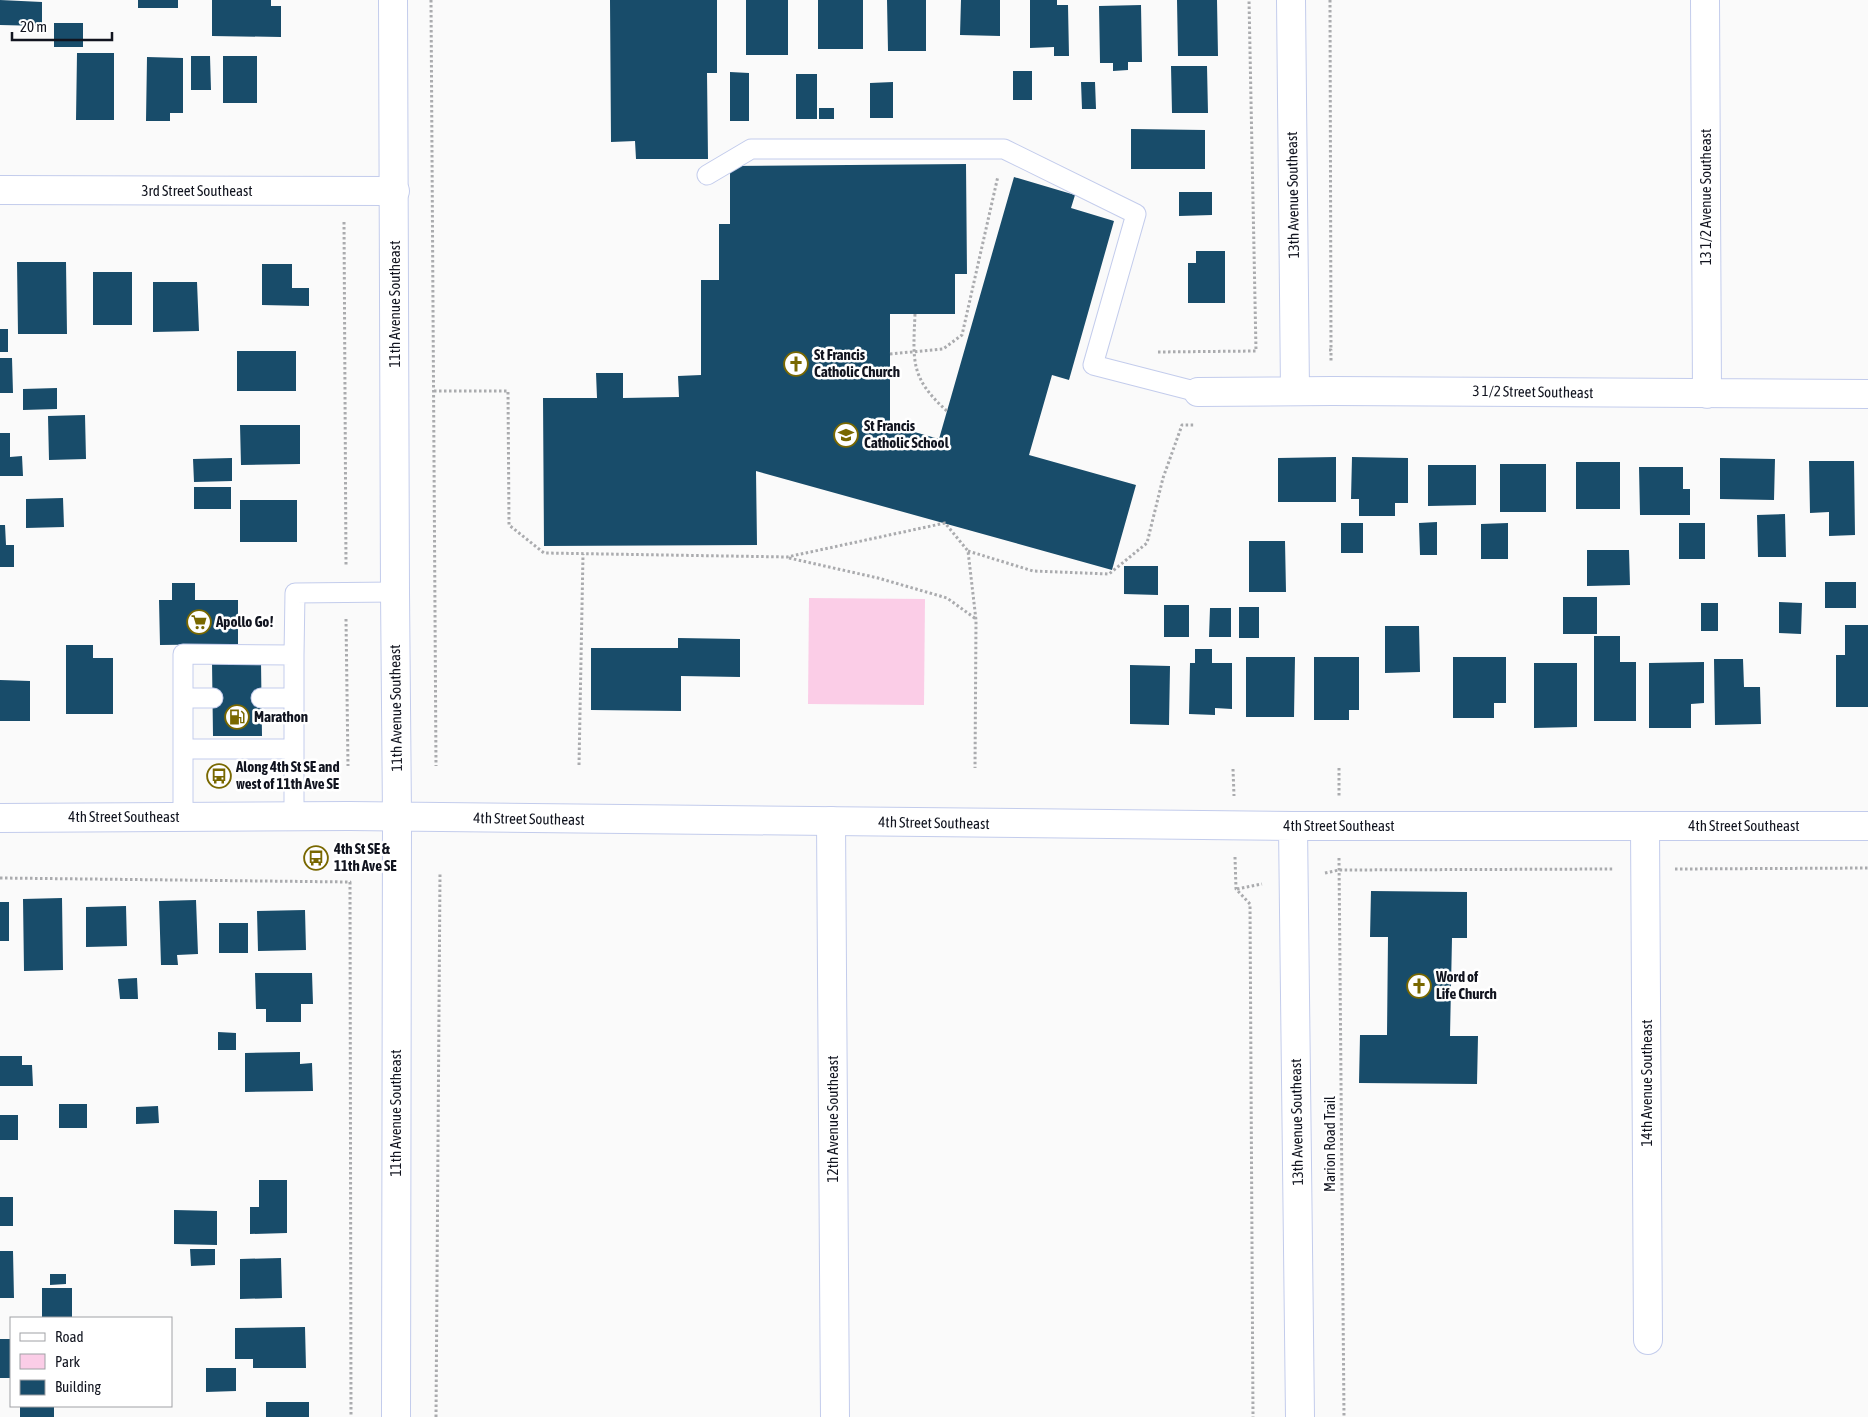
<svg xmlns="http://www.w3.org/2000/svg" width="1868" height="1417" font-family="'Asap Condensed',sans-serif">
<style>
.green{fill:#fbcde7}
.building{fill:#184c6a}
.lines{fill:none;stroke-linecap:round;stroke-linejoin:round}
.service-casing{stroke:#c3ccec;stroke-width:21}
.minor-casing{stroke:#c3ccec;stroke-width:30}
.tertiary-casing{stroke:#c3ccec;stroke-width:30}
.secondary-casing{stroke:#c3ccec;stroke-width:30}
.path{stroke:#aaabae;stroke-width:3;stroke-dasharray:2.5 2.5;stroke-linecap:butt}
.service{stroke:#fff;stroke-width:19}
.minor{stroke:#fff;stroke-width:28}
.tertiary{stroke:#fff;stroke-width:28}
.secondary{stroke:#fff;stroke-width:28}
.labels{text-anchor:middle;stroke-width:5;stroke-linejoin:round;paint-order:stroke}
.street-label{font-size:15px;fill:#11141f;stroke:#fff}
.poi-label{font-size:15px;font-weight:bold;fill:#11141f;stroke:#fff;text-anchor:start}
</style>
<rect width="100%" height="100%" fill="#fafafa"/>
<path class="green" d="M809 598 925 599 924 705 808 704Z"/>
<path class="building" d="M0 0 42 2V26L0 25Z
M138 0H178V8H138Z
M212 0H271V6H281V37L212 36Z
M610 0H717V73H707L708 159H636L635 141 611 142Z
M746 0H788V55H746Z
M818 0H863V49H818Z
M887 0H926V51H888Z
M961 0H1000V36L960 35Z
M1030 0H1057V5H1068L1069 56H1054V47L1030 48Z
M1177 0H1217L1218 56H1178Z
M1141 5 1142 62H1128V70L1113 71V63H1100L1099 6Z
M54 23H83V47H54Z
M77 53H114V120H76Z
M191 56H210L211 90H191Z
M223 56H257V103H223Z
M147 57 183 58V113H170V121H146Z
M1171 66H1207L1208 113H1172Z
M1013 71H1032V100H1013Z
M730 72 749 73V121H730Z
M796 74H817V119H796Z
M893 82V118H870V83Z
M1081 82H1095L1096 109H1082Z
M819 108H834V119H819Z
M1131 129 1205 130V169H1131Z
M966 164 967 274H955V314H890V425L939 439 1014 177 1075 195 1071 208 1114 221 1069 380 1052 375 1029 455 1136 485 1112 570 756 471 757 545 544 546 543 398H597L596 373H623V398L679 397 678 376 701 375V280H719V224H730V166Z
M1179 192H1212V215L1179 216Z
M1196 251H1225V303H1188V263H1196Z
M17 262H66L67 334H18Z
M262 264H292V288H309V306L262 305Z
M93 272H132V325H93Z
M153 282H197L199 331 153 332Z
M0 329H8V352H0Z
M237 351H296V391H237Z
M0 358H12L13 393H0Z
M57 388V409L23 410V389Z
M85 415 86 459 49 460 48 416Z
M240 425H300V464L241 465Z
M0 433H10V457L22 456 23 476H0Z
M1336 457V502H1278V458Z
M1352 457 1408 458V503H1395V516H1359V499H1351Z
M232 458V481L194 482 193 459Z
M1720 458 1775 459 1774 500 1720 499Z
M1809 461H1854L1855 535 1829 536V512L1810 513Z
M1576 462H1620V509H1576Z
M1500 464H1546V512H1500Z
M1428 465H1476V505L1428 506Z
M1639 467H1683V489H1690V515H1640Z
M194 487H231V509H194Z
M63 498 64 527 26 528V499Z
M240 500H297V542H240Z
M1785 514 1786 557H1758L1757 515Z
M1437 522V555H1420L1419 523Z
M1341 523H1363V553H1341Z
M1508 523V559H1481V524Z
M1679 523H1705V559H1679Z
M0 525H5L6 545H14V567H0Z
M1249 541H1285L1286 592H1249Z
M1587 550H1629L1630 585 1587 586Z
M1124 566H1158V595L1124 594Z
M1825 582H1856V608H1825Z
M172 583H195V600H238V644L160 645 159 600H172Z
M1563 597H1597V634H1563Z
M1779 602 1802 603 1801 634 1779 633Z
M1701 603H1718V631H1701Z
M1164 605H1189V637H1164Z
M1239 607H1259V638H1239Z
M1210 608H1231V637H1209Z
M1845 625H1868V707H1836V655H1845Z
M1385 626H1419L1420 672 1385 673Z
M1594 636H1620V662H1636V721H1594Z
M678 638 740 639V677L681 676V711L591 710V648H678Z
M66 645H93V658H113V714H66Z
M1195 649H1212V663H1232V709L1215 708V715L1189 714 1190 663H1195Z
M1246 657H1295L1294 717H1246Z
M1314 657H1359V710H1349V720H1314Z
M1453 657H1506V703H1494V718H1453Z
M1714 659H1743L1744 687H1760L1761 724 1715 725Z
M212 662H261L262 736H213Z
M1704 662V703L1691 704V728H1649V663Z
M1534 663H1577V727L1534 728Z
M1130 665 1170 666 1169 725 1130 724Z
M0 680 30 681V721H0Z
M1371 891 1467 892V938H1452L1450 1036H1478L1477 1084 1359 1083 1360 1035H1387L1388 937H1370Z
M62 898 63 970 24 971 23 899Z
M196 900 198 954 177 955 178 965H161L159 901Z
M0 902H9V941H0Z
M126 906 127 946 86 947V907Z
M305 910 306 950 258 951 257 911Z
M219 923H248V953H219Z
M255 973H312L313 1004H301V1022H266V1009H256Z
M137 978 138 999H120L118 979Z
M218 1032 236 1033V1050H218Z
M300 1052V1064L312 1063 313 1091 245 1092V1053Z
M0 1056H22V1065H32L33 1086H0Z
M59 1104H87V1128H59Z
M158 1106 159 1123 136 1124V1107Z
M0 1115H18V1140H0Z
M259 1180H287V1233L250 1234V1207H259Z
M0 1197H13V1226H0Z
M174 1210 217 1211V1245L174 1244Z
M190 1249H215V1265L191 1266Z
M0 1251H13L14 1298H0Z
M281 1258 282 1298 240 1299V1259Z
M50 1274H66V1284L50 1285Z
M42 1288H72V1318H42Z
M305 1327 306 1368H253V1359H235V1328Z
M0 1339H11V1378H0Z
M206 1368H236V1391L206 1392Z
M266 1402H309V1417H266Z
M20 1406H54V1417H20Z"/>
<g class="lines">
<g class="service-casing">
<path id="service" d="M707 175 751 149H1004L1136 214 1093 365 1198 392
M294 655V816
M183 698H213
M261 698H294
M183 749H294
M183 817V654L294 655 295 593 395 592"/>
</g>
<g class="minor-casing">
<path id="minor" d="M1291 0 1295 391
M1705 0 1707 394
M0 190 395 191
M1198 392 1332 391 1868 394
M831 821 835 1417
M1645 826 1648 1340"/>
</g>
<g class="tertiary-casing">
<path id="tertiary" d="M396 1417 397 817"/>
</g>
<g class="secondary-casing">
<path id="secondary" d="M393 0 395 592 397 817
M0 818 349 816 1293 826H1868
M1293 826 1300 1417"/>
</g>
<path class="path" d="M431 0 436 766
M1330 0 1331 350
M344 222 346 565
M915 314C913 361 910 378 947 411
M1329 350H1331V361
M1158 352 1256 351 1249 0
M890 354 943 349 962 335 998 176
M434 391H508L509 525 544 553 787 557 945 523 968 551 976 620 975 768
M968 551 1033 571 1109 574 1147 543 1163 478 1182 425H1195
M789 558 878 578 947 598 976 619
M346 619 348 766
M579 765 583 554
M1339 768V796
M1233 769 1234 796
M1235 857 1236 889 1250 904 1253 1417
M1339 858 1344 1417
M1675 869 1868 868
M1325 873 1339 870 1613 869
M0 878 350 882 351 1417
M1237 889 1262 884
M436 1417 440 873"/>
<use href="#service" class="service"/>
<use href="#minor" class="minor"/>
<use href="#tertiary" class="tertiary"/>
<use href="#secondary" class="secondary"/>
</g>
<defs>
<g id="church-ring" transform="scale(1.25)"><circle r="9.5" fill="#fff" stroke="#796800" stroke-width="1.5"/><path d="M-1.2-6h2.4v3.5h3.3v2.4h-3.3V6h-2.4V-.1h-3.3v-2.4h3.3Z" fill="#796800"/></g>
<g id="school-ring" transform="scale(1.25)"><circle r="9.5" fill="#fff" stroke="#796800" stroke-width="1.5"/><path d="M0-5L7-2L0 1L-7-2ZM-4 1L0 2.5L4 1V4Q0 6-4 4Z" fill="#796800"/></g>
<g id="supermarket-ring" transform="scale(1.25)"><circle r="9.5" fill="#fff" stroke="#796800" stroke-width="1.5"/><path d="M-6-5.5h2.5l.6 2H6L4.5 2H-2.5L-4.4-4H-6ZM-1.5 3.2a1.3 1.3 0 1 0 .1 0ZM3 3.2a1.3 1.3 0 1 0 .1 0Z" fill="#796800"/></g>
<g id="fuel-ring" transform="scale(1.25)"><circle r="9.5" fill="#fff" stroke="#796800" stroke-width="1.5"/><path d="M-5.5-6h7V0h2V4h1.3V-2.5L3-4.5l.8-.8L6-3V5H2.5V1h-1V6h-7ZM-4.2-4.7v3.2H.2V-4.7Z" fill="#796800"/></g>
<g id="bus-ring" transform="scale(1.25)"><circle r="9.5" fill="#fff" stroke="#796800" stroke-width="1.5"/><path d="M-5-6H5V4H4V6H2V4H-2V6H-4V4H-5ZM-3.5-4V0h7V-4ZM-3.5 1.2v1.5H-2V1.2ZM2 1.2v1.5H3.5V1.2Z" fill="#796800"/></g>
</defs>
<g fill-rule="evenodd">
<use href="#church-ring" x="796" y="364"/>
<use href="#school-ring" x="846" y="435"/>
<use href="#supermarket-ring" x="199" y="622"/>
<use href="#fuel-ring" x="237" y="717"/>
<use href="#bus-ring" x="219" y="776"/>
<use href="#bus-ring" x="316" y="858"/>
<use href="#church-ring" x="1419" y="986"/>
</g>
<g class="labels">
<g class="street-label">
<text x="197" y="196">3rd Street Southeast</text>
<text transform="translate(1293 195) rotate(-91)" y="5">13th Avenue Southeast</text>
<text transform="translate(1706 197) rotate(-90)" y="5">13 1/2 Avenue Southeast</text>
<text transform="translate(395 304) rotate(-90)" y="5">11th Avenue Southeast</text>
<text transform="translate(1533 392) rotate(1)" y="5">3 1/2 Street Southeast</text>
<text transform="translate(396 708) rotate(-91)" y="5">11th Avenue Southeast</text>
<text x="124" y="822">4th Street Southeast</text>
<text transform="translate(529 819) rotate(1)" y="5">4th Street Southeast</text>
<text transform="translate(934 823) rotate(1)" y="5">4th Street Southeast</text>
<text x="1339" y="831">4th Street Southeast</text>
<text x="1744" y="831">4th Street Southeast</text>
<text transform="translate(1647 1083) rotate(-90)" y="5">14th Avenue Southeast</text>
<text transform="translate(396 1113) rotate(-90)" y="5">11th Avenue Southeast</text>
<text transform="translate(833 1119) rotate(-90)" y="5">12th Avenue Southeast</text>
<text transform="translate(1297 1122) rotate(-91)" y="5">13th Avenue Southeast</text>
<text transform="translate(1330 1144) rotate(-90)" y="5">Marion Road Trail</text>
</g>
<g class="poi-label">
<text x="814" y="360">St Francis<tspan x="814" dy="17">Catholic Church</tspan></text>
<text x="864" y="431">St Francis<tspan x="864" dy="17">Catholic School</tspan></text>
<text x="216" y="627">Apollo Go!</text>
<text x="254" y="722">Marathon</text>
<text x="236" y="772">Along 4th St SE and<tspan x="236" dy="17">west of 11th Ave SE</tspan></text>
<text x="334" y="854">4th St SE &amp;<tspan x="334" dy="17">11th Ave SE</tspan></text>
<text x="1436" y="982">Word of<tspan x="1436" dy="17">Life Church</tspan></text>
</g>
</g>
<rect x="10" y="1317" width="162" height="90" fill="#ffffff" stroke="#a0a1a5"/>
<rect x="20" y="1333" width="25" height="8" fill="#ffffff" stroke="#a0a1a5"/>
<text x="55" y="1342" font-size="15" fill="#11141f">Road</text>
<rect x="20" y="1354" width="25" height="15" fill="#fbcde7" stroke="#a0a1a5"/>
<text x="55" y="1367" font-size="15" fill="#11141f">Park</text>
<rect x="20" y="1380" width="25" height="15" fill="#184c6a" stroke="#a0a1a5"/>
<text x="55" y="1392" font-size="15" fill="#11141f">Building</text>
<path d="M12 32v8h100v-8" fill="none" stroke="#11141f" stroke-width="2.5"/>
<text x="20" y="32" font-size="15" fill="#11141f" stroke="#ffffff" stroke-width="4" paint-order="stroke">20 m</text>
</svg>
